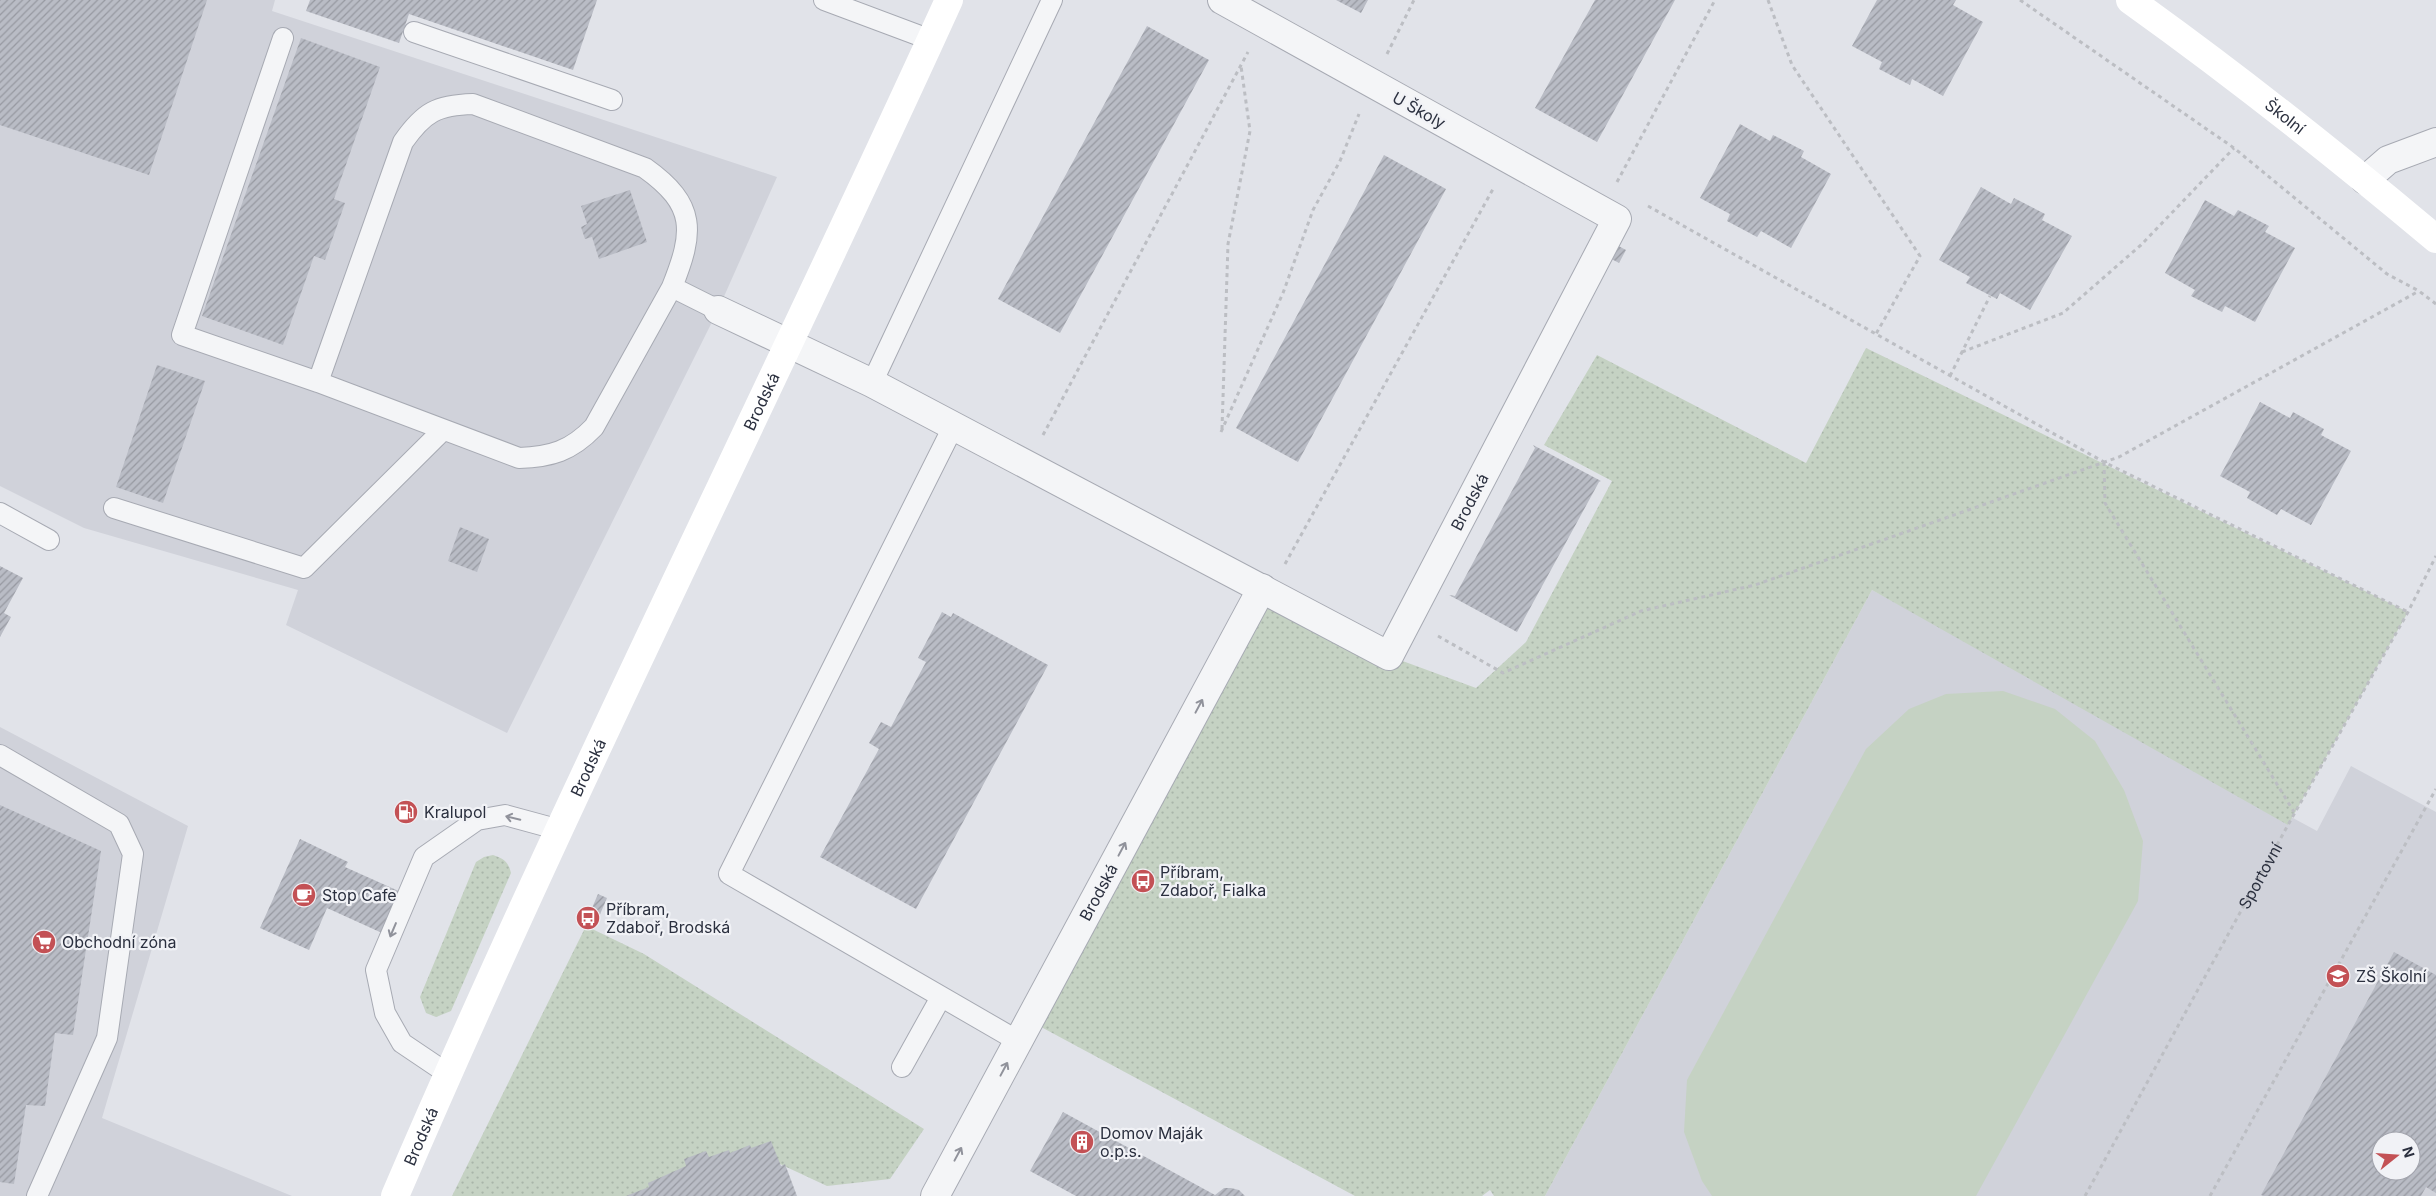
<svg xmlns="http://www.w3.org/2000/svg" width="2436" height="1196" font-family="Inter,sans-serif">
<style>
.built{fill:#d0d2da;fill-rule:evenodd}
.grass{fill:url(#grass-dots)}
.pitch{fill:#c5d2c3}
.building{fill:url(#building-hatch);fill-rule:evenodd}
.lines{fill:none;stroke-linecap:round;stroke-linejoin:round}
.lane-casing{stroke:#a7aab3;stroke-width:22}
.street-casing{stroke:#a7aab3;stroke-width:30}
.path{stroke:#bcbec3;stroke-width:3;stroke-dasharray:4 4;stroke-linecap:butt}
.lane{stroke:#f4f5f7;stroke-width:20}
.street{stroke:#f4f5f7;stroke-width:28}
.secondary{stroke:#fff;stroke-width:28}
.oneway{stroke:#90929b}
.labels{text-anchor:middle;stroke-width:4.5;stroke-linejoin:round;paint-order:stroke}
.street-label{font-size:16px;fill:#2b303f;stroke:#f1f2f6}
.poi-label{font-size:16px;fill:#2b303f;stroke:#f1f2f6;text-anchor:start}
</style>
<defs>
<pattern id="grass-dots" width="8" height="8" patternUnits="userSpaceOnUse" patternTransform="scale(1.25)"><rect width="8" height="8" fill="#c5d2c3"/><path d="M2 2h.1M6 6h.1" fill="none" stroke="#a9b5a9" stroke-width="1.8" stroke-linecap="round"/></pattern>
<pattern id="building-hatch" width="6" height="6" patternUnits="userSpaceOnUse" patternTransform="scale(1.25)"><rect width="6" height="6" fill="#b9bcc5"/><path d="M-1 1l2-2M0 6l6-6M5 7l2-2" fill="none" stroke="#9799a1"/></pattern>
</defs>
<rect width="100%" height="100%" fill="#e1e3e9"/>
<path class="built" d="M0 0H275L272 11 777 177 718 310 507 733 286 625 298 590 84 528 0 486Z
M1872 590 2317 831 2351 766 2436 812V1196H1545ZM2381 1141H2411V1171H2381Z
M0 727 188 826 102 1118 292 1196H0Z"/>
<path class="grass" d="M1866 348 2408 612 2288 825 1872 590 1545 1196H1494L1490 1190 1482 1196H1355L1030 1021 1262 588 1389 656 1476 688 1526 642 1612 481 1544 445 1597 355 1806 463Z
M493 855C504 859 508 861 511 873L451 1011 436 1017 426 1013 420 997 476 862 484 857Z
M586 926 644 954 924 1129 890 1179 827 1186 765 1157 657 1196H452Z"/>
<path class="pitch" d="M2003 691 2055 709 2095 741 2124 790 2143 841 2138 901 1976 1196H1712L1702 1181 1684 1132 1687 1080 1866 749 1909 709 1946 694Z"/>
<path class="building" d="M0 0H207L149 175 0 125Z
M310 0H597L573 70 409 14 399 43 306 11Z
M1336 0H1368L1361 13Z
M1595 0H1675L1597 142 1535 108Z
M1877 0H1956L1953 5 1983 22 1943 96 1912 79 1910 85 1879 69 1882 62 1852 46Z
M1147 26 1209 60 1060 333 998 299Z
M301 38 380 67 334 199 345 203 325 260 314 256 283 345 202 316Z
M1740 124 1770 141 1773 135 1804 151 1801 157 1831 174 1791 248 1761 231 1757 237 1727 221 1730 214 1700 198Z
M1384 155 1446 189 1298 462 1236 428Z
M1981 187 2011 204 2014 198 2045 214 2042 220 2072 236 2030 310 2000 293 1997 299 1966 283 1970 277 1939 260Z
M630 190 647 242 599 259 592 237 585 239 581 227 587 224 581 206Z
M2205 200 2234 216 2238 210 2269 226 2265 232 2295 248 2255 322 2225 306 2222 312 2191 296 2195 290 2165 273Z
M1611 242 1626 250 1619 263 1604 255Z
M157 365 205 381 163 503 116 487Z
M2260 402 2290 418 2293 412 2324 429 2321 435 2351 451 2311 525 2281 509 2277 515 2247 498 2250 492 2220 476Z
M1533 445 1601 481 1599 482 1517 632 1449 595 1455 596 1535 448Z
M460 527 489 539 477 572 448 561Z
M0 566 23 578 4 613 11 617 0 637Z
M942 612 951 617 953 613 1048 665 916 909 820 857 879 749 869 743 881 722 891 727 926 662 918 658Z
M0 805 101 851 73 1035 55 1033 45 1106 26 1105 14 1184 0 1182Z
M300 839 348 862 345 867 412 897 393 938 327 908 309 950 260 928Z
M598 894 607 898 598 919 589 915Z
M2394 952 2436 975V1193L2426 1187 2421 1196H2264L2261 1195ZM2381 1141H2411V1171H2381Z
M1063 1112 1215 1195 1224 1188H1231L1239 1190 1245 1196H1076L1030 1171Z
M771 1141 781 1166 785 1164 797 1196H626L649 1187 648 1183 686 1166 684 1159 706 1151 709 1157 729 1150 730 1153 750 1145 751 1148Z"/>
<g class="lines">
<g class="lane-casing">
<path id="lane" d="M824 0 931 40
M414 32 612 100
M283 38 182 335 318 382 519 458C551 457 571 451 594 427L672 287 718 310
M318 382 403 142C424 112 437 105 473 104L645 168C697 205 694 232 672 287
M872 383 1052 0
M953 427 729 874 1018 1041
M114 508 304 568 443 430
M0 513 49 540
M0 755 119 824 133 854 107 1038 37 1196
M902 1067 941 997
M448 1074 402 1043 385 1013 376 970 424 857 477 820 505 815 560 830"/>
</g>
<g class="street-casing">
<g id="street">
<path d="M2365 180 2388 160 2436 142"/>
<path id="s2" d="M718 310 872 383 1389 656 1617 219 1222 0"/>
<path id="s3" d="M935 1196 1262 588"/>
</g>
</g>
<g class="path">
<path d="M1768 0 1792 65 1920 256 1876 334"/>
<path d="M2020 0 2234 148 2387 274 2419 291 2436 304"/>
<path d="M1387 54 1414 0"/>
<path d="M1617 182 1715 0"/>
<path d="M1648 206 2104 462 2408 612"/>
<path d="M1962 352 2063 313 2141 245 2234 148"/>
<path d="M1950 376 1990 296"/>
<path d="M1222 429 1228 244 1250 131 1241 66"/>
<path d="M1221 432 1283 293 1313 210 1340 161 1359 114"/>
<path d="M1043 435 1248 52"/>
<path d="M2104 462 2105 503 2294 812"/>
<path d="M1285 564 1493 189"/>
<path d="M1438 636 1503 673 1641 611 1755 585 2119 457 2419 291"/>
<path id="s1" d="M2085 1196 2288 825 2408 612 2436 556"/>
<path d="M2210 1196 2436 789"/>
</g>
<use href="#lane" class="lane"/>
<use href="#street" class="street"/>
<g class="secondary">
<path id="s4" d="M2130 0C2235 75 2337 156 2436 239"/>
<path id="s5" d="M395 1196C568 792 767 400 949 0"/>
</g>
</g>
<defs><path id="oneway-shaft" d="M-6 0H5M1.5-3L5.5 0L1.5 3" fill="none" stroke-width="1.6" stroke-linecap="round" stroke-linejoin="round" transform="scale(1.25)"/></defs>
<g class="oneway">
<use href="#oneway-shaft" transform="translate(1199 706) rotate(-62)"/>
<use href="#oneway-shaft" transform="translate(513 818) rotate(-166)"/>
<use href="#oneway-shaft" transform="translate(1122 849) rotate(-62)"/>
<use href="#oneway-shaft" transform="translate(393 930) rotate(113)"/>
<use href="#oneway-shaft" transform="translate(1004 1069) rotate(-62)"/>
<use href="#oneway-shaft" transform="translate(958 1154) rotate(-62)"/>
</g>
<defs>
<g id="fuel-disc" transform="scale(1.25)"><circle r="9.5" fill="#c35155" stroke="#f1f2f6"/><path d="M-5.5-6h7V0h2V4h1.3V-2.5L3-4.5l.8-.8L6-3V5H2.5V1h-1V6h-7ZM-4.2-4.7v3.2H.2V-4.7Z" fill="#fff"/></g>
<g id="bus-disc" transform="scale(1.25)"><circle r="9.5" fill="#c35155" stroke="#f1f2f6"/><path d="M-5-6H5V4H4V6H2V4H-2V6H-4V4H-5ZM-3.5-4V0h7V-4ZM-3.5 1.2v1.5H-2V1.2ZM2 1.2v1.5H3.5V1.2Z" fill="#fff"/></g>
<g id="cafe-disc" transform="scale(1.25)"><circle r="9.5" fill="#c35155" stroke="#f1f2f6"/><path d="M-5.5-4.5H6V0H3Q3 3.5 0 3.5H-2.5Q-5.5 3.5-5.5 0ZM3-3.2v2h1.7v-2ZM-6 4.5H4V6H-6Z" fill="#fff"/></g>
<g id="supermarket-disc" transform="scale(1.25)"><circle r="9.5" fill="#c35155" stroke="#f1f2f6"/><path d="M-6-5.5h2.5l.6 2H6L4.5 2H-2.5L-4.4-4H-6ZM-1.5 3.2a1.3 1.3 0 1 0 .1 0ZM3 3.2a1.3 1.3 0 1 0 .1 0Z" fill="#fff"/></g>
<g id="school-disc" transform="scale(1.25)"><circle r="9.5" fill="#c35155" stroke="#f1f2f6"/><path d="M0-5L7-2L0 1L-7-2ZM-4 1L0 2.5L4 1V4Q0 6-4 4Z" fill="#fff"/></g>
<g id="building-disc" transform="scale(1.25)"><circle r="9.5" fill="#c35155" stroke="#f1f2f6"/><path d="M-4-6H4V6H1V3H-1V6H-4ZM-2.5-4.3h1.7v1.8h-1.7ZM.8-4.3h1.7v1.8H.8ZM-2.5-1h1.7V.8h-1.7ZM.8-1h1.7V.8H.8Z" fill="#fff"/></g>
</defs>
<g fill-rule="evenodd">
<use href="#fuel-disc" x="406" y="812"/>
<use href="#bus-disc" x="1143" y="881"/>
<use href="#cafe-disc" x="304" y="895"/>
<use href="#bus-disc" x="588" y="918"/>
<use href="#supermarket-disc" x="44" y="942"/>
<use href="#school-disc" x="2338" y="976"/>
<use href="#building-disc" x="1082" y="1142"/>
</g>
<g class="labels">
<g class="street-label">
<text transform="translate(1419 110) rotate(29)" y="6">U Školy</text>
<text dy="6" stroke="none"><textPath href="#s4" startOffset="194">Školní</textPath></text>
<text dy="6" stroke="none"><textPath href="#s5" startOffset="875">Brodská</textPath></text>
<text dy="6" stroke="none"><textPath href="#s2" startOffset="929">Brodská</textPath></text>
<text dy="6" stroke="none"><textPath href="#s5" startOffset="470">Brodská</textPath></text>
<text dy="6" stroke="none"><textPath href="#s1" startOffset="365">Sportovní</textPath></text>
<text dy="6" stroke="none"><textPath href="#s3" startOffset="345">Brodská</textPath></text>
<text dy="6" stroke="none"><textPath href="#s5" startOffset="65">Brodská</textPath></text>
</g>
<g class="poi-label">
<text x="424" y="818">Kralupol</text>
<text x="1160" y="878">Příbram,<tspan x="1160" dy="18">Zdaboř, Fialka</tspan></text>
<text x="322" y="901">Stop Cafe</text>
<text x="606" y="915">Příbram,<tspan x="606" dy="18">Zdaboř, Brodská</tspan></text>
<text x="62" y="948">Obchodní zóna</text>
<text x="2356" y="982">ZŠ Školní</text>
<text x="1100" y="1139">Domov Maják<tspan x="1100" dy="18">o.p.s.</tspan></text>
</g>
</g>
<g transform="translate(2396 1156) rotate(73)"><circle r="24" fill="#f1f2f6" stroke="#a2a4ad"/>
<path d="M0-4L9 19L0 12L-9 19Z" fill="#c35155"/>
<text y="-8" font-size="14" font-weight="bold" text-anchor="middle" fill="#2b303f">N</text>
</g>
</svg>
